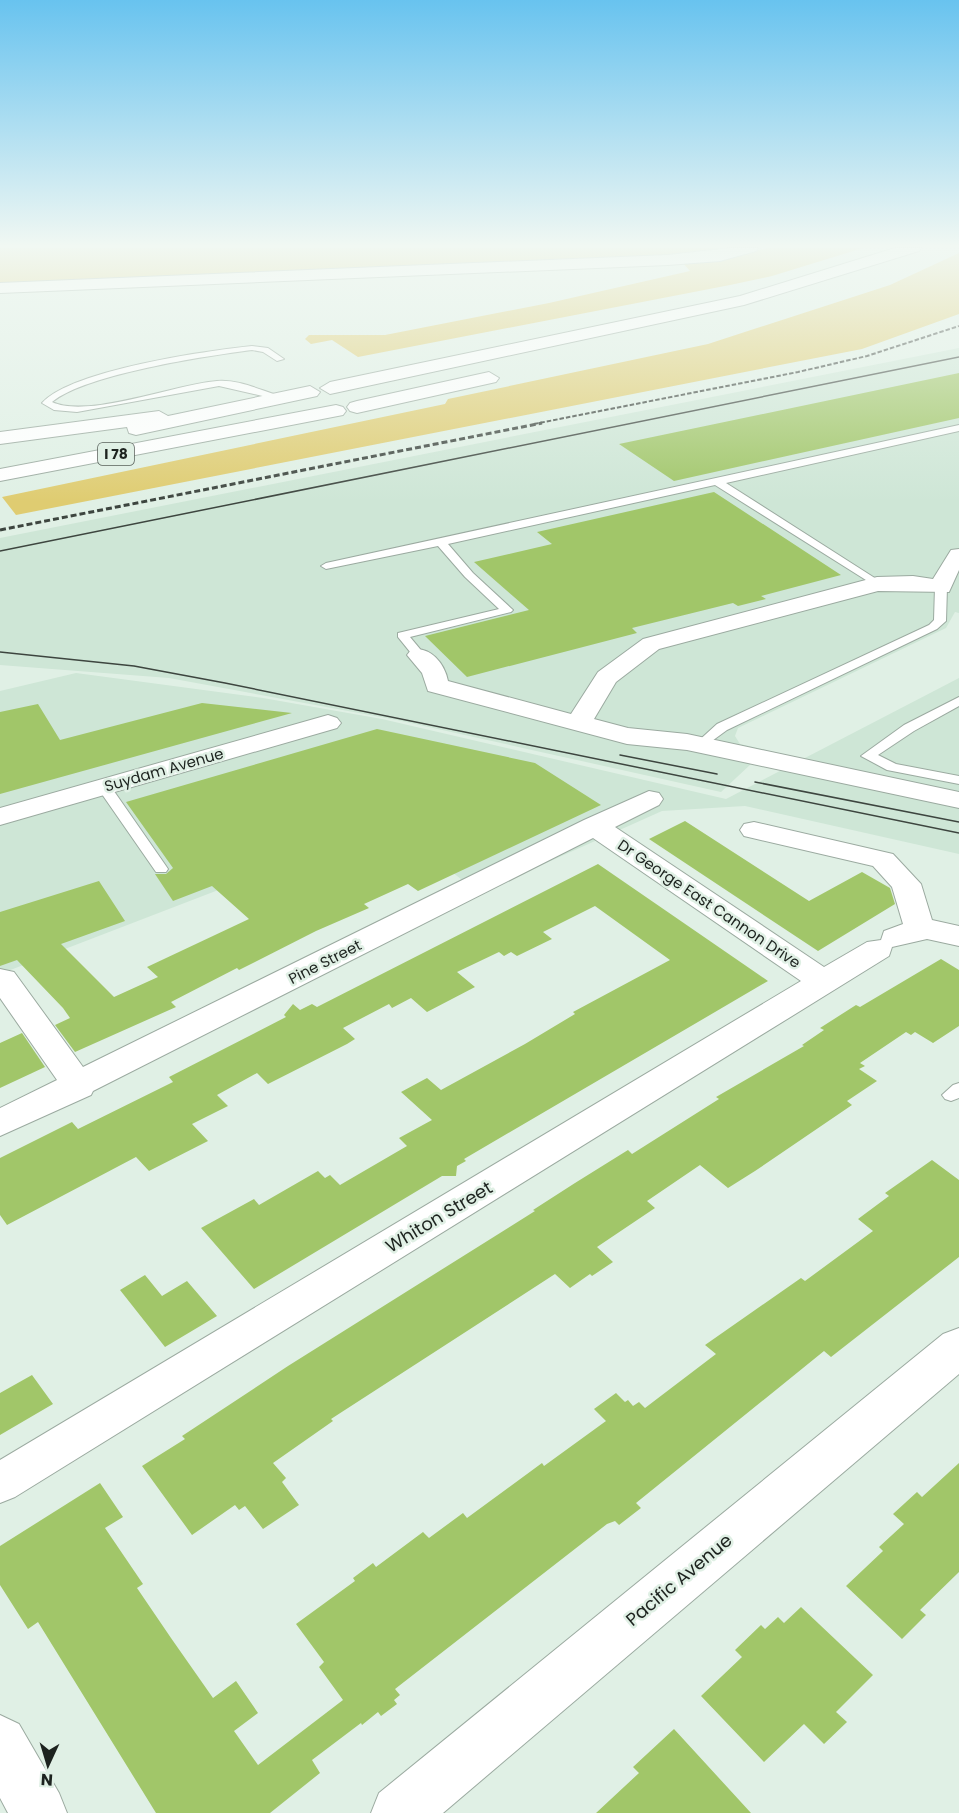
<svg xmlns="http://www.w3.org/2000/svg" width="959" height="1813" font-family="Poppins,sans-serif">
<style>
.built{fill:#cee6d6}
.green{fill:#dfcc71}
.building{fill:#a1c669}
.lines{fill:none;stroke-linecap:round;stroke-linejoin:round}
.service-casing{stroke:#9baaa0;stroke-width:2}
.minor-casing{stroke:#9baaa0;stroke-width:2}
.tertiary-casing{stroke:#9baaa0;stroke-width:2}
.motorway-casing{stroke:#9baaa0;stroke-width:2}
.service{fill:#fff;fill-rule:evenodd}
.minor{fill:#fff;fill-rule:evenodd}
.tertiary{fill:#fff;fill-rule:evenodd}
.motorway{fill:#fff;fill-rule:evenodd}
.tram{stroke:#3d453f;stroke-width:1.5}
.rail-far1{stroke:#3d453f;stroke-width:2;stroke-dasharray:4.5 2;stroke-linecap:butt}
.rail{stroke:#3d453f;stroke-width:3;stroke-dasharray:6 3;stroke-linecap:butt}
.labels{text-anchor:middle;stroke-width:5;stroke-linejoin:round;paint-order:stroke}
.shield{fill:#e0f0e5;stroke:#58605a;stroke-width:1.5}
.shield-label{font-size:14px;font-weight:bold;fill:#1d231f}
.street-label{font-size:15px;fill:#1d231f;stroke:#e0f0e5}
.near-street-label{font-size:18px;fill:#1d231f;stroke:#e0f0e5}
</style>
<rect width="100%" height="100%" fill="#e0f0e5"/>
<path class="built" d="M959 348V613L955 612 946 628 738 728 735 736 740 744 766 750 721 792 397 720 169 678 0 665V538Z
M76 673 263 698 382 719 726 799 959 678V854L745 806 662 811 479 893 390 824 0 974V691Z"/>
<path class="green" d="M0 248H734L692 255 0 284Z
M767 248H863L772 276 730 285 358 357 332 340 311 344 305 339 309 335H385L549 303 690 271 682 262 718 259Z
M959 253V314L862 349 16 515 2 497 445 404 448 399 708 344 890 285Z"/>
<path class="building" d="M959 373V418L674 481 619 444Z
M714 492 841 575 761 596 766 599 738 606 733 603 632 628 637 633 467 677 425 636 529 610 474 562 552 544 537 532Z
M202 703 292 713 0 794V712L38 704 60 740Z
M377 729 535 763 601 805 418 891 408 884 364 904 369 908 316 931 239 970 237 968 171 1002 176 1007 75 1052 55 1025 70 1018 63 1008 17 960 0 966V912L99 881 125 921 61 944 114 997 158 977 147 967 249 919 212 886 173 901 155 874H166L173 868 126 802Z
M685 821 809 901 862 872 890 888 895 904 818 951 649 839Z
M598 864 768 981 464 1159 466 1161 457 1166 456 1176H442L254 1289 201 1228 254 1199 259 1205 318 1171 325 1178 330 1175 340 1185 407 1146 399 1138 432 1120 401 1092 427 1078 441 1090 525 1044 575 1014 573 1012 670 960 595 906 543 932 552 939 517 956 511 952 504 956 499 952 457 972 475 987 427 1012 411 998 392 1008 389 1004 343 1028 355 1039 347 1044 268 1084 257 1073 217 1095 228 1106 192 1124 208 1141 149 1171 136 1157 7 1225 0 1215V1158L72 1122 78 1129 173 1082 169 1077 286 1017 284 1015 293 1004 300 1010 312 1004 317 1007Z
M941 959 959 970V1026L933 1043 915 1032 911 1035 906 1032 860 1063 865 1066 859 1069 877 1081 847 1101 852 1105 755 1171 728 1188 700 1165 647 1201 655 1208 597 1247 613 1262 592 1276 590 1274 570 1288 555 1274 331 1419 333 1421 273 1463 286 1478 282 1482 299 1505 263 1529 245 1506 239 1510 235 1505 192 1535 142 1466 185 1439 182 1436 288 1366 535 1211 533 1210 575 1183 628 1150 632 1154 719 1099 716 1097 804 1046 802 1045 824 1030 820 1028 856 1005 860 1007Z
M22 1033 45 1067 0 1088V1043Z
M932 1160 959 1180V1257L831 1357 824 1351 636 1503 641 1508 619 1525 615 1521 607 1524 395 1689 400 1695 394 1700 397 1704 381 1716 378 1712 362 1725 361 1723 312 1760 320 1773 270 1813H156L38 1622 28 1629 0 1585V1546L100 1483 123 1517 105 1528 143 1584 137 1588 171 1638 213 1698 236 1681 258 1713 234 1731 258 1765 343 1700 319 1667 324 1662 296 1624 355 1581 353 1578 373 1563 376 1567 423 1532 429 1538 463 1513 467 1518 542 1463 544 1466 606 1421 594 1409 616 1393 625 1402 628 1400 633 1406 639 1402 645 1408 716 1354 705 1345 801 1278 805 1281 873 1231 858 1219 889 1196 885 1193Z
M145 1275 162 1296 187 1281 217 1316 165 1347 120 1290Z
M32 1375 53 1404 0 1435V1393Z
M959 1463V1572L920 1610 926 1615 902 1639 846 1586 883 1551 879 1547 904 1524 893 1514 917 1492 922 1497Z
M801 1607 873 1675 836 1712 847 1722 824 1744 804 1724 764 1762 701 1696 742 1657 735 1650 761 1625 765 1629 778 1617 784 1623Z
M674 1729 751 1813H596L639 1773 633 1767Z"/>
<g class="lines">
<g class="service-casing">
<path id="service" d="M252 346 268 348 284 359 277 361 263 352 252 350C206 356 86 374 52 402 88 419 176 384 217 381 238 379 260 390 280 396V400L219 386 77 412 54 410 42 403C72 370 205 351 252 346Z
M959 425V431L726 483 881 582V586L877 587 715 485 448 544 473 573 513 610 511 612 410 637 425 655 419 659 415 658 398 637V633L499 609 465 577 438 546 326 569 321 566 326 563Z
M941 584 947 587 946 621 937 629 727 730 701 749 694 745 717 724 929 625 934 620 935 587Z
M959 697V706L914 731 878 755 896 764 959 776V784L887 770 861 756 904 725Z
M104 783 109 784 166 866 168 869 166 872H156L97 787Z
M959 1083V1098L951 1101 945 1099 942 1095 953 1085Z"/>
</g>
<g class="minor-casing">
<path id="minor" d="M959 549V570L949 592 878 591 659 649 616 682 594 719 628 728 687 734 959 792V808L687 750 627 744 428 691 422 673 407 655 411 650C430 645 445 664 448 681L571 714 598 672 643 639 877 577 913 576 933 579 951 550Z
M328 715 337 718 341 723 337 728 0 825V808Z
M649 791 659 793 663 799 659 805 615 827 824 967 867 942 881 940 884 931 903 924 892 887 873 866 744 836 740 830 744 824 754 822 893 854 921 884 932 920 959 926V946L927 939 892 947 889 956 15 1497 0 1503V1460L801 981 593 838 93 1091 91 1095 0 1136V1108L57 1080 0 998V969L14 972 83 1067 584 820Z"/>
</g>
<g class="tertiary-casing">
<path id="tertiary" d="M730 248H758L756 251 720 261 668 265 0 293V283L668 255Z
M959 1328V1374L443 1813H371L379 1793 943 1334Z
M0 1715 19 1724 59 1793 67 1813H8L0 1798Z"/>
</g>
<g class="motorway-casing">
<path id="motorway" d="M895 248H921L919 251 744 305 330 394 320 388 330 382 740 296Z
M489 372 499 378 496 382 357 413 350 411 347 407 350 403 357 401Z
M310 386 320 392 317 396 136 435 129 433 127 427 0 444V432L159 411 168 416Z
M336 405 343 407 346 411 343 415 0 481V469Z"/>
</g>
<use href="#service" class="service"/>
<use href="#minor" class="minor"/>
<use href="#tertiary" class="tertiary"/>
<use href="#motorway" class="motorway"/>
<path class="tram" d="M0 551 959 357
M0 652 134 666 225 683 959 833
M620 755 717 774
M755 782 959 822"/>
<path class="rail-far1" d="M534 424 798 372 867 356 959 326"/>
<path class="rail" d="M0 530 542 423"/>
</g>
<linearGradient id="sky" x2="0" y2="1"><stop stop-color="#68c3ef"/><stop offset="0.49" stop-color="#f1f8f3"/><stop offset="1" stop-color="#f1f8f3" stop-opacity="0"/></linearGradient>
<rect width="959" height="502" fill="url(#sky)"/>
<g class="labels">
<rect class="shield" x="98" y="443" width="36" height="22" rx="4.5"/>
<g class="shield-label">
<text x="116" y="459">I 78</text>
</g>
<g class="street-label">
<text transform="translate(164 770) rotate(-16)" y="5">Suydam Avenue</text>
<text transform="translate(709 904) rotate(34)" y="5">Dr George East Cannon Drive</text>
<text transform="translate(325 962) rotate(-27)" y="5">Pine Street</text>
</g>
<g class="near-street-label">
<text transform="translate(439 1217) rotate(-31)" y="6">Whiton Street</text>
<text transform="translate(679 1580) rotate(-40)" y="6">Pacific Avenue</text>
</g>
</g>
<g transform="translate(48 1765) rotate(184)" stroke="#e0f0e5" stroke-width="4.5" paint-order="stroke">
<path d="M0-4.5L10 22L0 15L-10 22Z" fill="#1d231f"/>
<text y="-9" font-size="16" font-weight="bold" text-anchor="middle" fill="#1d231f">N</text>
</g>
</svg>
